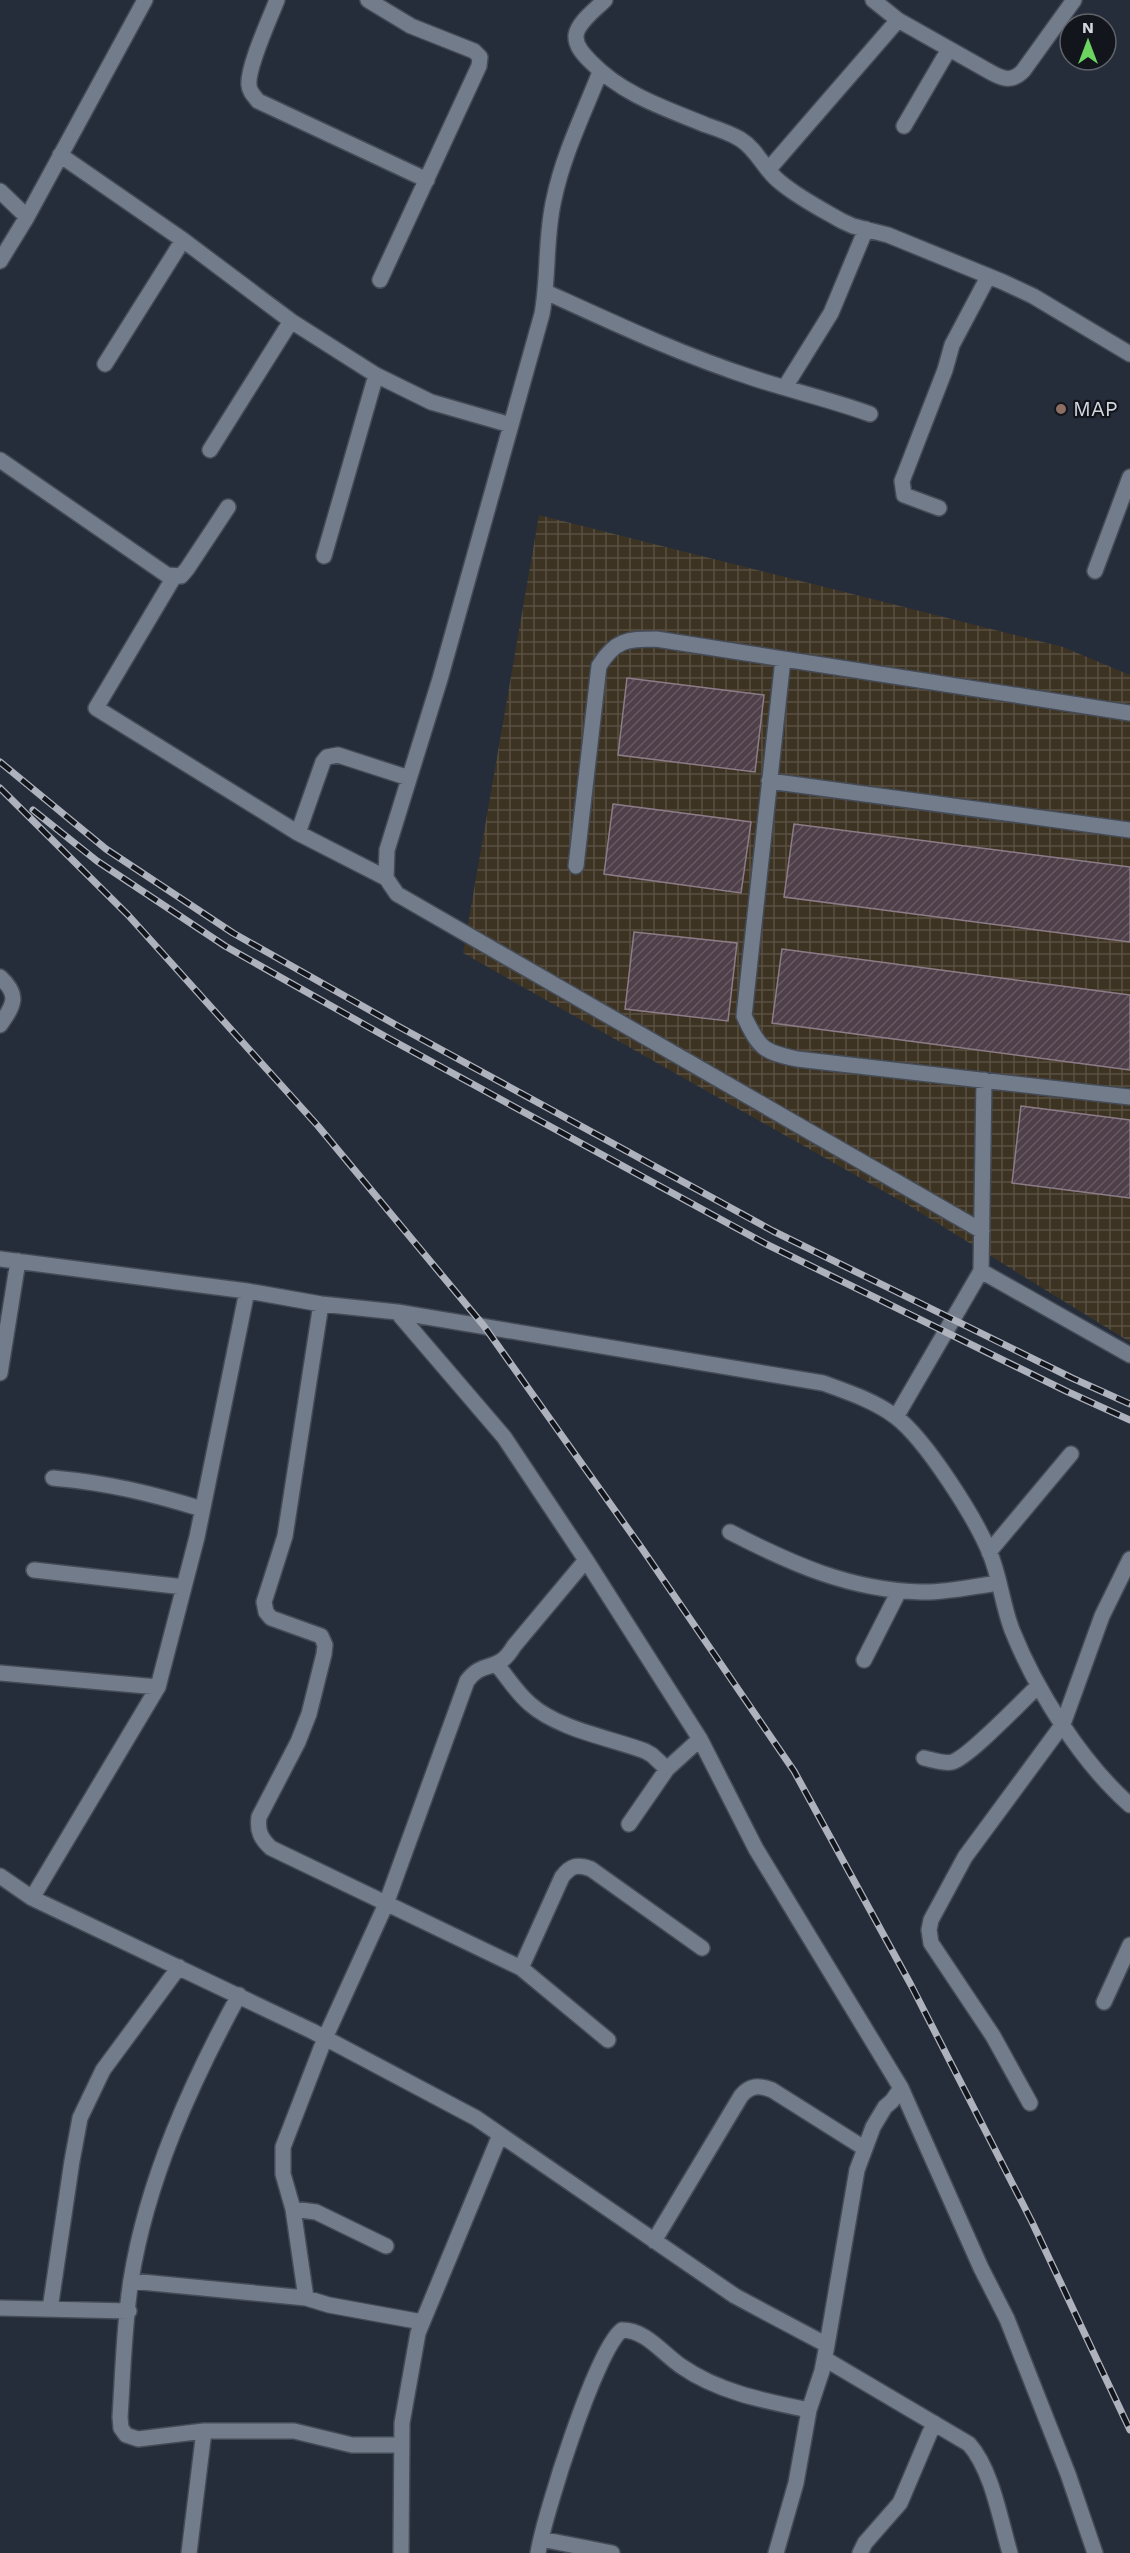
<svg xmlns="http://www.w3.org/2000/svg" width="1130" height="2553" font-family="'Work Sans',sans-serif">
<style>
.industrial{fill:url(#industrial-grid)}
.building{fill:url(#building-hatch);stroke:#8d7c87;stroke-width:1.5}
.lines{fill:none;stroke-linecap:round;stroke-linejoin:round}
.minor-casing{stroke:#454b56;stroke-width:18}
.minor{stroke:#727c8b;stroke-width:15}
.rail-casing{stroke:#adb2bc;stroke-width:7}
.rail{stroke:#12151b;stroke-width:4.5;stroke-dasharray:14;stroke-linecap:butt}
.education-dot{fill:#8d6e63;stroke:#12151b;stroke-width:2}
.labels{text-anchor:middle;stroke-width:4.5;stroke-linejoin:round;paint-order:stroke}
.poi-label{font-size:21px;fill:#d2d7e0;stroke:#12151b;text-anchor:start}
</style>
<defs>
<pattern id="industrial-grid" width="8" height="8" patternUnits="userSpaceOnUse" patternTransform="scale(1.5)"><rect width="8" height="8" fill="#3d3323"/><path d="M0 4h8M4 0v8" fill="none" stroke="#585043"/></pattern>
<pattern id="building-hatch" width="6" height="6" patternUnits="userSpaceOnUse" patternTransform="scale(1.5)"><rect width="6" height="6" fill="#4e3f49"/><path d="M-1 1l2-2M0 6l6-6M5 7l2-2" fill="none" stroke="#675a63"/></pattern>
</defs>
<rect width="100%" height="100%" fill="#252d3a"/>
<path class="industrial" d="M539 515 1063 647 1130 675V1342L908 1205 463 953Z"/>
<path class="building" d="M627 678 764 695 755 772 618 755Z
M613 804 751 822 741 893 604 874Z
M794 824 1130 867V942L784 897Z
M634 932 737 943 728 1021 625 1009Z
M782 949 1130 995V1070L772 1023Z
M1021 1106 1130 1120V1198L1012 1183Z"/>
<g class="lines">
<g class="minor-casing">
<path id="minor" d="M277 0C270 18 247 68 249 85 249 91 254 96 258 101L427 180
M368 0 411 26 474 51 480 57 479 66 380 280
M605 0C596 9 578 22 576 35 575 46 584 55 591 62 623 95 665 108 706 125 718 129 730 133 740 139 758 150 764 170 780 182 799 198 821 209 842 221L853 226 888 235 1003 282 1033 296 1130 354
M873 0 898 20 992 73C1005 80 1013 81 1023 71L1074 0
M600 72C584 113 563 155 554 199 545 237 549 276 542 314L440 679 387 850 386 878 397 894 982 1231
M904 126 949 49
M60 155 183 240 291 321 376 375 431 402 511 425
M768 170 898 20
M0 191 27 217
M0 261 27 217 145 0
M546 292C614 323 682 355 753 378 792 391 832 400 870 414
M105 364 183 240
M785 387 831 313 866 229
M210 450 291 321
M0 460 167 575 181 576 187 569 228 507
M939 508 904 495 902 481 945 370 952 345 988 277
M324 556 376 375
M1095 571 1130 477
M174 577 96 708 298 833 386 878
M783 659 744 1016C759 1048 763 1052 797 1059L1130 1097
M769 781 1130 830
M298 833 323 762 327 757 338 755 409 778
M576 866 599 666C615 640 627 639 656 639L1130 713
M0 977C20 995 14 1005 0 1025
M0 1259 247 1291 321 1304 397 1312 823 1383C848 1392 875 1401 896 1417 926 1440 974 1516 989 1551 1000 1576 1002 1604 1012 1630 1036 1690 1081 1762 1130 1805
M981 1271 1130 1355
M247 1291 197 1537 158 1687 32 1898 312 2031 476 2118 735 2296 827 2345 822 2371 809 2410 796 2483 776 2553
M321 1304 285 1536 264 1602 266 1612 271 1618 321 1636 325 1645 324 1654 309 1714 298 1742 259 1817C257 1831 261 1839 271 1848L521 1968 608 2040
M397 1312 504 1437 586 1560 700 1739 756 1849 901 2088
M0 1373 18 1261
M896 1417 981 1271 984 1080
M53 1478C108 1483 150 1493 202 1509
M730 1532C792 1564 850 1590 921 1592 947 1593 974 1586 999 1583
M989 1552 1071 1454
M34 1570 184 1587
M864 1660 899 1591
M497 1665C508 1678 517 1693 530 1704 558 1729 610 1738 645 1751L652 1755 667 1769
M0 1673 158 1687
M924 1758C933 1760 943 1764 952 1762 968 1758 1021 1702 1037 1687
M629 1824 667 1769 700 1739
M0 1876 32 1898
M521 1968 562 1877C571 1865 578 1864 591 1869L702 1948
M1104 2002 1130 1945
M1030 2103 993 2036 931 1943 929 1930 931 1920 965 1857 1063 1724 1102 1616 1130 1559
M293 2209 316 2212 386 2246
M654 2241 741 2096C750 2085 759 2085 772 2090L864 2148
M131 2281 306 2298
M0 2308 129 2311
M50 2309 72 2161 80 2118 103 2070 179 1967
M422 2322 329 2305 306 2298 293 2209 283 2174V2147L325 2038 386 1904 467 1681C484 1658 497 1675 514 1646L586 1560
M827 2345 857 2170 873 2127 885 2107 892 2101 901 2088 981 2268 1007 2319 1068 2474 1095 2553
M825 2359 969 2444C992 2470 1000 2519 1010 2553
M204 2431H294L352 2445H400
M541 2539 612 2553
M189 2553 204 2431 138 2439 126 2435 121 2428 120 2417C123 2372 124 2325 131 2280 147 2180 191 2083 239 1995
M401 2553 402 2423 418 2333 500 2135
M538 2553C544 2516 596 2349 622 2330 646 2330 662 2353 681 2366 718 2392 765 2401 809 2410
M860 2553 865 2543 900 2503 934 2423"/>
</g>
<use href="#minor" class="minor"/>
<g class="rail-casing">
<path id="rail" d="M0 762 106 849 233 933 396 1025 773 1231 1072 1378 1130 1404
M0 788 128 915 318 1126 484 1326 643 1550 794 1771 911 1985 1032 2222 1130 2430
M33 810 97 861 225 946 388 1038 766 1244 1066 1391 1130 1420"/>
</g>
<use href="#rail" class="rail"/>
</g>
<circle class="education-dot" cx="1061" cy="409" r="6"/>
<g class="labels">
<g class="poi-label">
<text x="1073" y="416">MAP</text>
</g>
</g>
<g transform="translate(1088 42)"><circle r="28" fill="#12151b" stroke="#5f636a" stroke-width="1.5"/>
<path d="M0-4.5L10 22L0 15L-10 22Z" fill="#6dd361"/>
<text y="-9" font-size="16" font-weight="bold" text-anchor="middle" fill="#d2d7e0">N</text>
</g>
</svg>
